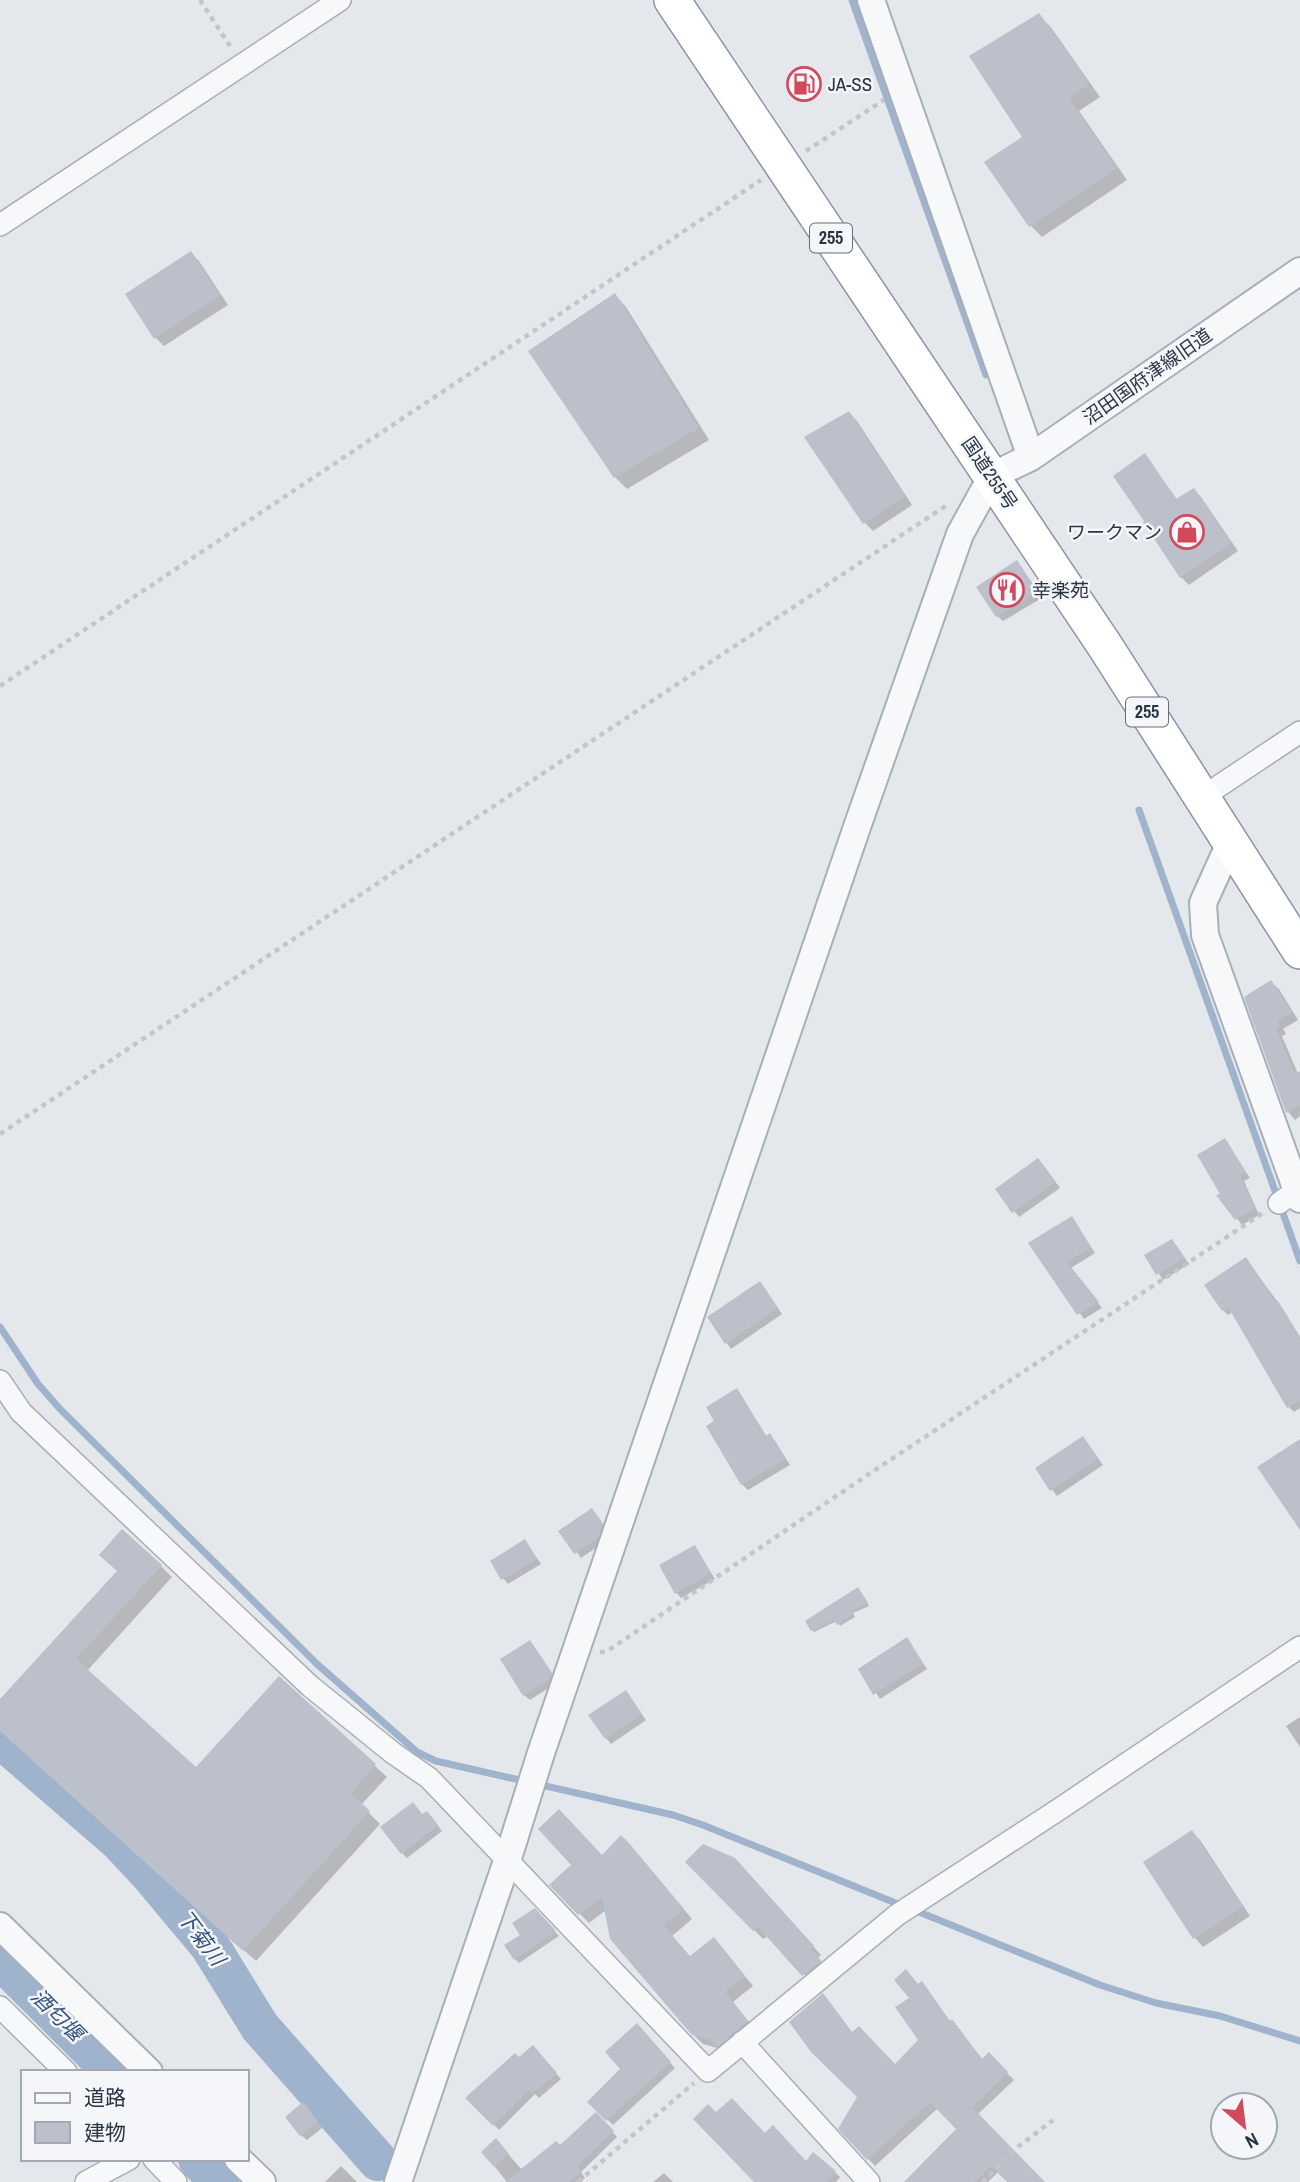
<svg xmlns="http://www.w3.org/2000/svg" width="1300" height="2182" font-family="'Archivo Narrow','Noto Sans JP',sans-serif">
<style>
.shadow{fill:#0003}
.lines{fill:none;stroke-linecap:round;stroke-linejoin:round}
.stream{stroke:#9fb4cc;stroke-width:7}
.river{stroke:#9fb4cc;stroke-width:40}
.building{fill:#bbc0ca}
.minor-casing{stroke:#a9aeb7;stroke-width:24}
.tertiary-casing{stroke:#a9aeb7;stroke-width:30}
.trunk-casing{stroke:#8b94a3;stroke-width:38}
.path{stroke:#c2c5cb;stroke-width:4.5;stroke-dasharray:5 5;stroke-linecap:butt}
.minor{stroke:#f7f8fa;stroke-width:21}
.tertiary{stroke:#f7f8fa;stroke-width:26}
.trunk{stroke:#fff;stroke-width:35}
.labels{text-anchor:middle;stroke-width:5;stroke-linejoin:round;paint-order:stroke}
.shield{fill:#f4f6f9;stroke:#676e7b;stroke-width:2}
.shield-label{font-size:18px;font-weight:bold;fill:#2b3445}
.poi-label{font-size:19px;fill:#2b3445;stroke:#f4f6f9;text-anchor:start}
.street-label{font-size:19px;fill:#2b3445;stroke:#f4f6f9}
.water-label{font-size:21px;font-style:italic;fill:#34527a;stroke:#f4f6f9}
</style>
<rect width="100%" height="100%" fill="#e4e7ec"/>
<path class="shadow" d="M1038 15 1050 26 1100 97 1079 111 1127 180 1042 237 1030 225 1025 137Z
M191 253 199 261 228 305 164 346 156 338 127 295Z
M615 295 626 307 709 440 627 489 615 477 531 352Z
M849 413 857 421 912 505 873 531 865 523Z
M1145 455 1178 501 1194 490 1201 497 1238 551 1189 585 1181 577Z
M1022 568 1042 598 1003 621 997 616Z
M1271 982 1279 989 1298 1020 1283 1029 1286 1034 1282 1036 1298 1074 1300 1073V1116L1295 1120 1288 1112 1246 998Z
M1225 1141 1250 1178 1244 1181 1259 1215 1242 1225 1219 1196 1222 1195Z
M1043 1165 1060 1188 1019 1217 998 1190Z
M1071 1218 1095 1253 1071 1268 1102 1308 1084 1319 1033 1247Z
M1177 1247 1189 1264 1163 1280 1147 1256Z
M1246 1259 1283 1309 1300 1337V1408L1294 1412 1289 1407 1233 1312 1228 1315 1223 1310Z
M765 1289 782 1314 731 1349 709 1318Z
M737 1390 767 1437 770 1436 775 1441 790 1465 748 1490 742 1484 717 1422Z
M1083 1438 1103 1465 1057 1496 1037 1469Z
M597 1515 607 1531 603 1543 581 1558 561 1531Z
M525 1541 541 1564 508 1584 503 1578Z
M695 1547 715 1579 681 1598 676 1592Z
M161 1566 172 1577 87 1671 196 1770 279 1679 387 1777 361 1805 380 1824 256 1961 0 1730V1702Z
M860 1591 869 1606 853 1613 855 1617 840 1626 837 1621 814 1632 812 1630Z
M907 1640 927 1669 880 1699 861 1669Z
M530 1642 556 1680 555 1684 530 1700 524 1695Z
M626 1692 646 1720 611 1744 606 1738Z
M1300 1717V1747L1286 1726Z
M423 1816 432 1818 442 1831 407 1858 402 1853Z
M1192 1832 1200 1840 1250 1916 1203 1947 1195 1938 1145 1863Z
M638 1855 692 1919 671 1937 690 1958 723 1949 753 1986 733 2002 756 2031 721 2049 703 2044 693 2034 606 1910 589 1923 551 1885 602 1858Z
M687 1862 743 1869 821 1955 818 1958 828 1970 812 1983 769 1936 763 1939Z
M534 1910 559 1936 519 1963 515 1959 522 1935Z
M951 2023 983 2060 989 2055 1014 2080 977 2115 1043 2182H1009L999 2171 988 2182H907L958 2129 938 2108 875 2166 840 2128 859 2097 853 2034 895 2066Z
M642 2031 675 2068 613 2125 590 2102 623 2069Z
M538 2053 561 2079 539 2098 535 2094 499 2130 468 2098 519 2059Z
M309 2110 322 2128 307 2140 301 2135Z
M716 2114 765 2136 806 2163 835 2172 840 2177 836 2182H756Z
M596 2115 617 2137 581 2172 585 2178 580 2182H507L483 2152 501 2146 522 2170 561 2147Z
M341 2166 357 2182H325Z
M664 2173 673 2182H653Z"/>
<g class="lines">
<path class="stream" d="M852 0 986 375
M1139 810 1300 1261
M0 1327 38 1384 60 1409 317 1664 417 1752 436 1761 673 1815 703 1825 903 1906
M914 1910 1100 1985 1156 2003 1220 2016 1300 2041"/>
<path class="river" d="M0 1738 120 1842 149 1873 210 1946 260 2027 378 2161
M0 1959 113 2072
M198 2159 219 2182"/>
</g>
<path class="building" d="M1039 13 1090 84 1069 98 1117 168 1029 227 984 162 1022 137 969 56Z
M191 251 220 296 154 339 125 294Z
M615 293 699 428 614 478 528 351Z
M849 411 905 496 863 524 804 437Z
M1145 453 1176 499 1194 488 1232 543 1180 578 1143 522 1144 521 1113 476Z
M1017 560 1038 592 996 617 976 587Z
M1271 980 1292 1012 1277 1021 1280 1026 1276 1029 1295 1074 1300 1071V1105L1286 1113 1244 997Z
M1225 1138 1246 1172 1240 1175 1255 1209 1235 1220 1216 1195 1220 1194 1197 1155Z
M1038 1158 1056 1182 1012 1213 995 1189Z
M1072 1216 1091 1247 1067 1262 1099 1302 1077 1315 1028 1243Z
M1172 1239 1185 1258 1156 1275 1144 1255Z
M1246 1257 1276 1302 1278 1301 1300 1339V1400L1287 1408 1228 1307 1222 1311 1204 1285Z
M760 1281 778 1308 725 1344 707 1317Z
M737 1388 766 1436 770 1433 786 1459 741 1485 706 1426 714 1421 706 1407Z
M1083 1436 1099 1459 1050 1491 1035 1468Z
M1300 1439V1530L1257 1467Z
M592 1508 603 1524 598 1538 574 1554 558 1531Z
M122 1529 162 1565 76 1659 196 1767 279 1676 376 1764 351 1793 370 1811 243 1951 0 1731V1699L117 1571 99 1555Z
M525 1539 537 1559 501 1580 490 1561Z
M695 1545 711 1573 675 1594 659 1565Z
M858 1587 868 1603 852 1611 854 1614 837 1625 834 1620 811 1631 805 1621Z
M907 1637 923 1663 873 1695 858 1669Z
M530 1640 552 1673 550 1679 523 1696 500 1659Z
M626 1690 642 1714 605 1739 588 1715Z
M413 1802 422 1814 427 1811 438 1825 401 1854 380 1827Z
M559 1809 602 1855 621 1835 629 1843 684 1909 664 1926 690 1956 714 1937 745 1976 725 1992 748 2021 717 2047 711 2040 692 2035 610 1939 602 1897 578 1915 549 1885 571 1865 538 1829Z
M1192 1830 1243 1907 1193 1939 1143 1862Z
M703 1844 735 1858 814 1946 811 1949 821 1961 802 1976 759 1928 753 1931 685 1862Z
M535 1908 556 1931 514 1960 504 1945 520 1935 512 1923Z
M906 1969 918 1984 922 1981 950 2021 952 2019 982 2059 989 2052 1008 2072 972 2107 1045 2182H1007L991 2166 975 2182H904L956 2129 930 2102 867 2160 838 2129 857 2097 811 2052 789 2022 823 1993 852 2032 859 2026 895 2064 918 2040 895 2007 909 1998 894 1980Z
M637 2023 671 2062 606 2121 587 2102 620 2069 605 2052Z
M533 2045 557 2073 532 2094 529 2090 493 2126 465 2098 515 2053 519 2057Z
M732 2098 765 2133 773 2125 806 2161 813 2152 836 2171 827 2182H754L693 2119 708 2104 716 2112Z
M303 2102 318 2122 300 2136 285 2117Z
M596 2112 614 2131 577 2166 582 2172 569 2182H505L556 2141 560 2145Z
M496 2138 509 2154 494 2167 481 2152Z"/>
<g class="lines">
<g class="minor-casing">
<path id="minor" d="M0 225 340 0
M1201 798 1300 732
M1279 1203 1300 1188
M0 1381 21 1412 310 1686 393 1753 429 1778 708 2071 897 1915 1058 1810 1300 1647
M0 2007 66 2072
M742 2042 869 2182
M154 2159 176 2182
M86 2182 129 2159"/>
</g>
<g class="tertiary-casing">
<path id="tertiary" d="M871 0 1031 457
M1230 843 1203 903 1205 935 1300 1199
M0 1926 149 2072
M238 2159 262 2182
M398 2182 508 1858 541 1753 857 827 960 534 992 476 1031 457 1300 271"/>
</g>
<g class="trunk-casing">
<path id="trunk" d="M672 0 1105 646 1300 951"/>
</g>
<path class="path" d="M200 0 232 49
M806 151 884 100
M0 686 761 180
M0 1134 947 505
M600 1652H606L866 1476 1263 1213
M578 2182 694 2083
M982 2182 1018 2147 1053 2120"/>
<use href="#minor" class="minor"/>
<use href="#tertiary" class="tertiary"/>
<use href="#trunk" class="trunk"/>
</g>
<defs>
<g id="fuel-ring" transform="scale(1.75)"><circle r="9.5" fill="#f4f6f9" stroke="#d1495b" stroke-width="1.5"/><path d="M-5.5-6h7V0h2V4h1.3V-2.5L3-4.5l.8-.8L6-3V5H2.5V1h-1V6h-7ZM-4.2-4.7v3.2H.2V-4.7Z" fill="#d1495b"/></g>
<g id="shop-ring" transform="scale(1.75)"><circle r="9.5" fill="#f4f6f9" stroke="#d1495b" stroke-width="1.5"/><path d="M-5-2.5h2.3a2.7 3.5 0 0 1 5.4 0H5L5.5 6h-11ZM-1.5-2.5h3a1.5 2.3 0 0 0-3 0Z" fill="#d1495b"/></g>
<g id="restaurant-ring" transform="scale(1.75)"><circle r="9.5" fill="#f4f6f9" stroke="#d1495b" stroke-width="1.5"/><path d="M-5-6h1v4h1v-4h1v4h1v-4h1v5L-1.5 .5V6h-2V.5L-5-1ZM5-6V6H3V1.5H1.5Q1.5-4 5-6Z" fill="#d1495b"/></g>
</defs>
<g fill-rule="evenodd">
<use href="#fuel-ring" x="804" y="84"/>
<use href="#shop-ring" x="1187" y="532"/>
<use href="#restaurant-ring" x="1007" y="590"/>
</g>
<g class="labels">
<g class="shield">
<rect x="810" y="223.5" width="42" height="29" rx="5"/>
<rect x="1126" y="697.5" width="42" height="29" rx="5"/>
</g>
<g class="shield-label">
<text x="831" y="244">255</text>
<text x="1147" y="718">255</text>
</g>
<g class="poi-label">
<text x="828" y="91">JA-SS</text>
<text x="1162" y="539" text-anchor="end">ワークマン</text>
<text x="1032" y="597">幸楽苑</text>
</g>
<g class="street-label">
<text transform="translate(1147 376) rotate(-35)" y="7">沼田国府津線旧道</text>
<text transform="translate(990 473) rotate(56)" y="7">国道255号</text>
</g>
<g class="water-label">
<text transform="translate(201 1938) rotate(53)" y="7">下菊川</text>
<text transform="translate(57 2015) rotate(45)" y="7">酒匂堰</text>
</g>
</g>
<rect x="21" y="2070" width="228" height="91" fill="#f4f6f9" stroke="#a4a8b1" stroke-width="2"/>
<rect x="35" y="2093" width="35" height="10" fill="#f7f8fa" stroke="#a4a8b1" stroke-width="2"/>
<text x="84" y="2105" font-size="21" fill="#2b3445">道路</text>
<rect x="35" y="2122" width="35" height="21" fill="#bbc0ca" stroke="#a4a8b1" stroke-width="2"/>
<text x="84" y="2140" font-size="21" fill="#2b3445">建物</text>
<g transform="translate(1244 2126) rotate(152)"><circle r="33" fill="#f4f6f9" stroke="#a4a8b1" stroke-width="2"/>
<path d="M0-5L12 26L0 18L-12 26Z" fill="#d1495b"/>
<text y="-10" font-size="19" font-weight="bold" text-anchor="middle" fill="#2b3445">N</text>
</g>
</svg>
